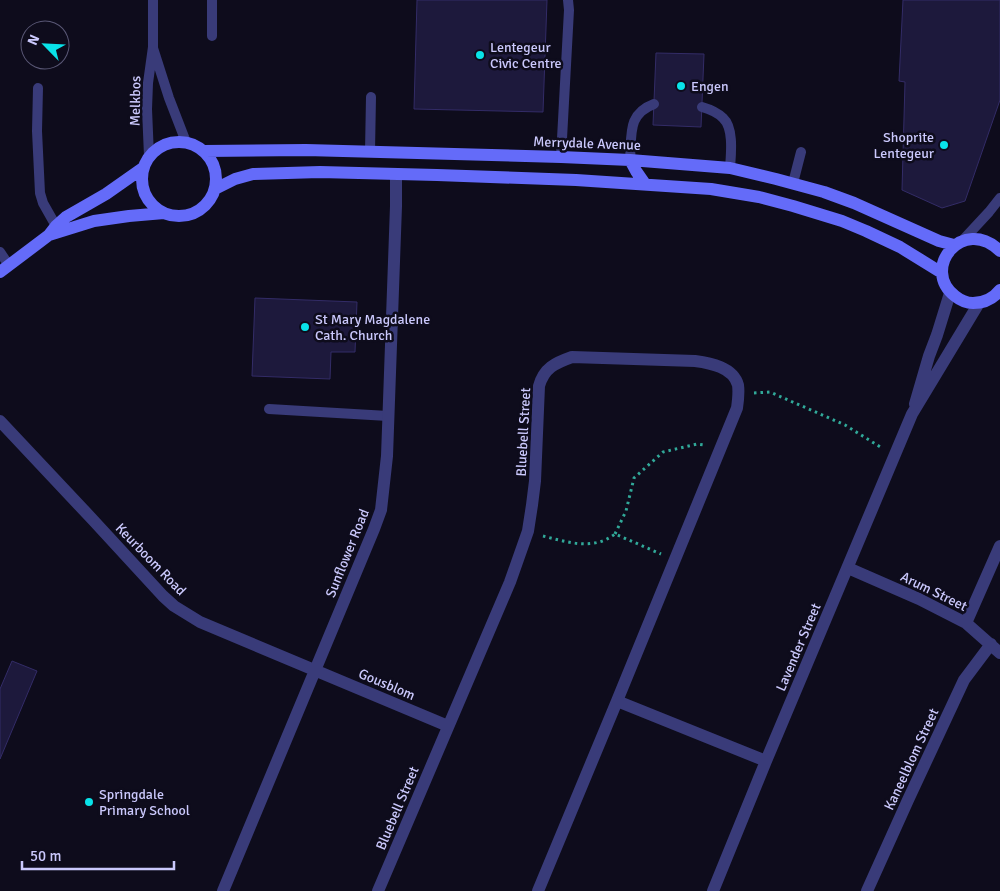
<svg xmlns="http://www.w3.org/2000/svg" width="1000" height="891" font-family="Signika,sans-serif">
<style>
.building{fill:#1d193c;stroke:#332c67}
.lines{fill:none;stroke-linecap:round;stroke-linejoin:round}
.path{stroke:#31a999;stroke-width:3;stroke-dasharray:2.5 4;stroke-linecap:butt}
.lane{stroke:#393b79;stroke-width:10}
.street{stroke:#393b79;stroke-width:12}
.secondary{stroke:#646bf9;stroke-width:12}
.poi-dot{fill:#09e3e9;stroke:#0e0c1c;stroke-width:2}
.labels{text-anchor:middle;stroke-width:5;stroke-linejoin:round;paint-order:stroke}
.poi-label{font-size:14px;fill:#cbc9fd;stroke:#0e0c1c;text-anchor:start}
.street-label{font-size:14px;fill:#cbc9fd;stroke:#0e0c1c}
</style>
<rect width="100%" height="100%" fill="#0e0c1c"/>
<path class="building" d="M417 0H547L543 112 414 109Z
M903 0H1000V100L965 201 942 208 902 190 905 82 899 81Z
M656 53 704 54 701 127 653 125Z
M255 298 357 302 355 352H331L330 379 252 376Z
M12 661 37 671 0 759V689Z"/>
<g class="lines">
<path class="path" d="M754 393 770 392 845 425 882 448
M615 534 626 511 634 478 663 452 697 444 704 445
M543 536C567 542 593 551 615 534L661 554"/>
<path class="lane" d="M212 0V36
M153 48 169 98 186 142
M38 88 37 131 40 193 43 203 56 226
M702 107C709 109 717 112 723 118 734 128 731 154 730 168
M370 151 371 97
M149 156 147 109 148 83 153 47V0
M561 157 569 10 568 0
M630 160C632 135 627 114 654 104
M793 183 801 152
M963 240 989 212 1000 198
M0 252 8 264
M269 409 388 416"/>
<path class="street" d="M915 404 929 356 937 335 950 293
M0 421 93 520 163 596 174 606 200 622 448 726
M848 568 919 599 966 623 1000 653
M966 623 1000 546
M617 701 766 761
M223 891 374 529 381 510 387 456 396 206V174
M378 891 510 582 528 531 532 505 535 481 539 386C544 368 555 363 572 357L695 361C710 363 733 367 738 385 739 392 738 401 737 408L617 701 538 891
M713 891 766 761 912 414 979 303
M867 891 908 800 964 680 991 644"/>
<path class="secondary" d="M142 179a37 37 0 1 1 74 0a37 37 0 1 1-74 0Z
M204 151 306 150 561 157 630 160 730 168 776 179 824 192 854 203 939 241 954 245
M630 160 636 171 645 184
M215 189 235 179 253 174 320 172 437 175 576 180 711 189 759 197 793 206 842 221 866 231 900 247 942 273
M49 235 94 221 129 216 164 213
M1000 251C963 215 920 269 955 296 960 300 967 303 973 303 985 303 993 299 1000 290
M0 272 49 235 56 226 66 217 106 194 143 168"/>
</g>
<g class="poi-dot">
<circle cx="480" cy="55" r="5"/>
<circle cx="681" cy="86" r="5"/>
<circle cx="944" cy="145" r="5"/>
<circle cx="305" cy="327" r="5"/>
<circle cx="89" cy="802" r="5"/>
</g>
<g class="labels">
<g class="poi-label">
<text x="490" y="52">Lentegeur<tspan x="490" dy="16">Civic Centre</tspan></text>
<text x="691" y="91">Engen</text>
<text x="934" y="142" text-anchor="end">Shoprite<tspan x="934" dy="16">Lentegeur</tspan></text>
<text x="315" y="324">St Mary Magdalene<tspan x="315" dy="16">Cath. Church</tspan></text>
<text x="99" y="799">Springdale<tspan x="99" dy="16">Primary School</tspan></text>
</g>
<g class="street-label">
<text transform="translate(135 101) rotate(-89)" y="5">Melkbos</text>
<text transform="translate(587 143) rotate(2)" y="5">Merrydale Avenue</text>
<text transform="translate(523 432) rotate(-87)" y="5">Bluebell Street</text>
<text transform="translate(347 553) rotate(-68)" y="5">Sunflower Road</text>
<text transform="translate(151 559) rotate(46)" y="5">Keurboom Road</text>
<text transform="translate(934 591) rotate(26)" y="5">Arum Street</text>
<text transform="translate(798 647) rotate(-67)" y="5">Lavender Street</text>
<text transform="translate(387 684) rotate(23)" y="5">Gousblom</text>
<text transform="translate(911 759) rotate(-65)" y="5">Kaneelblom Street</text>
<text transform="translate(397 808) rotate(-67)" y="5">Bluebell Street</text>
</g>
</g>
<g transform="translate(45 45) rotate(294)"><circle r="24" fill="#0e0c1c" stroke="#5a5876"/>
<path d="M0-4L9 19L0 12L-9 19Z" fill="#09e3e9"/>
<text y="-8" font-size="14" font-weight="bold" text-anchor="middle" fill="#cbc9fd">N</text>
</g>
<path d="M22 861v8h152v-8" fill="none" stroke="#cbc9fd" stroke-width="2.5"/>
<text x="30" y="861" font-size="15" fill="#cbc9fd" stroke="#0e0c1c" stroke-width="4" paint-order="stroke">50 m</text>
</svg>
